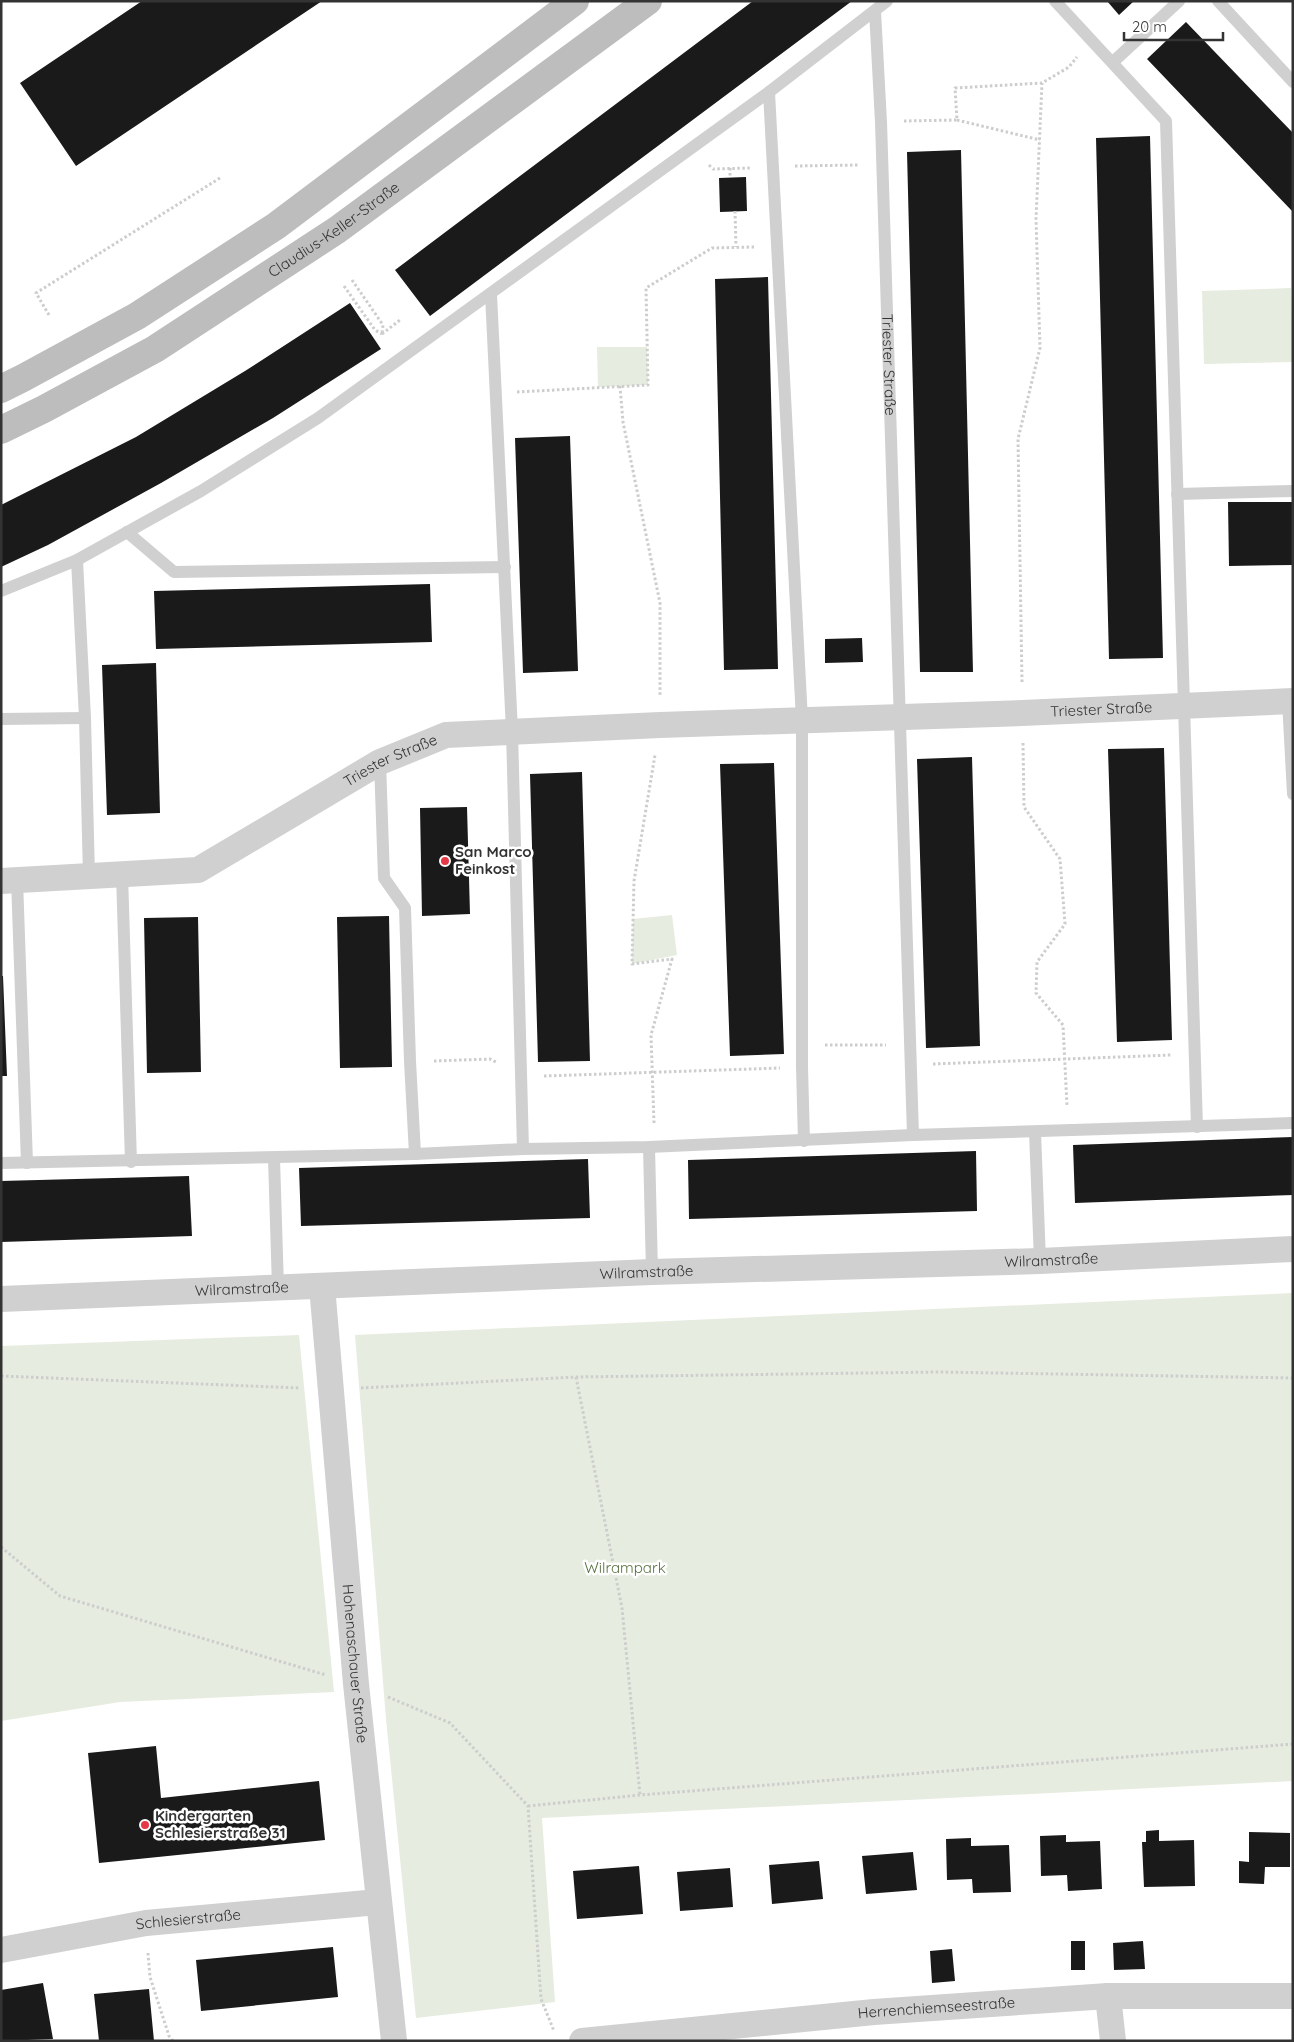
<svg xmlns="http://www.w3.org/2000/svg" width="1294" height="2042" font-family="Quicksand,sans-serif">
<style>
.green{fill:#e6ecdf}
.building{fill:#1a1a1a}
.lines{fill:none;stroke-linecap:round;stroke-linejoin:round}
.path{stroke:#cdcdcd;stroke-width:3;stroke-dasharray:2.5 2.5;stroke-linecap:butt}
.lane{stroke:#d0d0d0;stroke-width:12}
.street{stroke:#d0d0d0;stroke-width:26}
.secondary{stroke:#bdbdbd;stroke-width:28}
.poi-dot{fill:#e63946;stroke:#fff;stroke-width:2}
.labels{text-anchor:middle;stroke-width:5;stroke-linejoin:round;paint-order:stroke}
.street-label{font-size:15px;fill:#333;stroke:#fff}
.poi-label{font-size:15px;font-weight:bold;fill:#333;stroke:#fff;text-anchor:start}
.park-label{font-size:15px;fill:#56703f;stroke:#fff}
</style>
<rect width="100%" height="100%" fill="#fff"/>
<path class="green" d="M1291 288 1293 362 1204 364 1202 291Z
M597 347H647L648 385 598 387Z
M672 915 677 955 632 964 633 919Z
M1293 1293V1781L542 1818 555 2002 416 2018 386 1719 355 1335Z
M299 1335 334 1692 120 1702 1 1721V1346Z"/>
<path class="building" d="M142 1H322L76 166 20 83Z
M753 1H852L430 316 395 270Z
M1107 1H1134L1119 15Z
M1186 22 1293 133V212L1147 59Z
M1150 136 1163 658 1109 659 1096 138Z
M961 150 973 672H920L907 152Z
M746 177 747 211 720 212 719 178Z
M768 277 778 669 724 670 715 279Z
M350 303 381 349 273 418 161 483 48 545 1 567V505L136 437 245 371Z
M570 436 578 671 523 673 515 438Z
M1228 502H1293V565L1229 566Z
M430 584 432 642 156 649 154 591Z
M862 638 863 662 825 663V639Z
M156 663 160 813 107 815 102 665Z
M1164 748 1172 1040 1117 1042 1108 749Z
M972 757 980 1046 926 1048 917 759Z
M774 763 784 1054 730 1056 720 764Z
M582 772 590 1061 538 1062 530 774Z
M467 807 470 914 422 916 420 808Z
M389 916 392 1067 340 1068 337 917Z
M198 917 201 1072 147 1073 144 918Z
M1 976H3L7 1076H1Z
M1293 1137V1195L1075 1203 1073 1145Z
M976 1151 977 1211 689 1219 688 1160Z
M588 1159 590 1218 301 1226 299 1168Z
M189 1176 192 1236 1 1242V1181Z
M156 1746 161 1798 319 1781 325 1840 99 1863 88 1753Z
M1159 1830V1841L1194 1840 1195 1886 1144 1887 1142 1842H1146V1831Z
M1249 1832 1290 1833V1867H1265L1264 1884 1239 1883V1861L1249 1862Z
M1066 1835V1842L1100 1841 1102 1889 1068 1891 1067 1875 1041 1876 1040 1836Z
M971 1838V1846L1009 1845 1011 1892 973 1893 972 1879 947 1880 946 1839Z
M913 1852 917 1890 866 1894 862 1856Z
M819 1861 823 1899 772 1904 769 1865Z
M639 1866 643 1914 577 1919 573 1871Z
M730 1868 733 1907 680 1911 677 1872Z
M1071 1941H1085V1970H1071Z
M1143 1941 1145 1969 1114 1970 1113 1943Z
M333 1947 338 1997 201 2011 196 1960Z
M952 1949 955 1981 932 1983 930 1951Z
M43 1983 53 2039 1 2041V1990Z
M149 1989 154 2041H99L94 1994Z"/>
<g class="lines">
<path class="path" d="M957 120 1040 140
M904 121 957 120 955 88 1042 83 1069 67 1077 57
M709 165 713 169 751 168
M795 166 859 165
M730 168V178
M735 211 736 247
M352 280 383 325 382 334
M344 286 375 330 382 334
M49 315 36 293 220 178
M382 334 400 320
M620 386 623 422 660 603V696
M517 392 648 385 646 288 712 248 754 247
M1022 682 1018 439 1040 348 1036 219 1042 83
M1023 743 1024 807 1060 859 1065 924 1037 962 1036 993 1063 1025 1067 1106
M825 1045H886
M434 1061 490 1059 496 1062
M933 1064 1171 1055
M544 1076 780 1068
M654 1123 651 1035 672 959 632 964 634 881 655 755
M1 1376 300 1388
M576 1377 622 1608 640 1795
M361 1388 576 1377 939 1372 1293 1378
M1 1547 60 1596 326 1675
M388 1697 450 1723 528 1806 541 1999 554 2031
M528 1806 640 1795 1293 1744
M148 1953 150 1977 169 2036 173 2041"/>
<g class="lane">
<path d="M1055 1 1166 121 1197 1127"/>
<path d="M1218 1 1293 82"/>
<path id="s1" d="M875 11 881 122 913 1135"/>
<path d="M1113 62 1179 1"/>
<path d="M769 92 802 720V1067L804 1141"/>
<path d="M491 294 512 731 523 1149"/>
<path d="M1177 494 1293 491"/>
<path d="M127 532 174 572 505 567"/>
<path d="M77 560 85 718 89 876"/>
<path d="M1 591 77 560 201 491 318 418 769 92 887 1"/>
<path d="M1288 701 1293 794"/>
<path d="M1 719 85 718"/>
<path d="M380 762 384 878 405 908 410 1061 415 1154"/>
<path d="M122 874 131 1162"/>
<path d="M17 880 27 1163"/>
<path d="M1035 1132 1040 1261"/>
<path d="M649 1147 652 1272"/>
<path d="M274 1158 278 1288"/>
<path d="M1 1163 415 1154 523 1149 649 1147 913 1135 1293 1123"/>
</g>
<g class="street">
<path id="s2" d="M1 881 198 870 380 762 446 735 660 725 1022 713 1293 701"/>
<path id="s3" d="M322 1286 356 1684 394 2041"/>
<path id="s4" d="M1 1299 652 1272 1040 1261 1293 1249"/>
<path id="s5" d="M1 1950 146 1923 378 1902"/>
<path d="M1108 1996 1113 2041"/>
<path id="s6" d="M582 2041 874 2012 1108 1996H1293"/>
</g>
<g class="secondary">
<path d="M1 389 23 378 137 316 276 226 575 1"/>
<path id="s7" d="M1 430 44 409 155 349 337 230 648 1"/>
</g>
</g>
<g class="poi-dot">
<circle cx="445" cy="861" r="5"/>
<circle cx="145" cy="1825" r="5"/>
</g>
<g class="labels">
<g class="street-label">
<text dy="5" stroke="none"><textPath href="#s7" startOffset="389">Claudius-Keller-Straße</textPath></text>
<text dy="5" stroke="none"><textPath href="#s1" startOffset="354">Triester Straße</textPath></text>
<text dy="5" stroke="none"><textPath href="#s2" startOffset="1136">Triester Straße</textPath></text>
<text dy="5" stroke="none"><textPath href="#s2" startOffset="419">Triester Straße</textPath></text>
<text dy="5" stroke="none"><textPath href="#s4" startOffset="1051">Wilramstraße</textPath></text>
<text dy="5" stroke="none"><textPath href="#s4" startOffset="646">Wilramstraße</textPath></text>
<text dy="5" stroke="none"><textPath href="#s4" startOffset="241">Wilramstraße</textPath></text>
<text dy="5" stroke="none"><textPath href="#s3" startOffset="379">Hohenaschauer Straße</textPath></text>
<text dy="5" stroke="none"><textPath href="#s5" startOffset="190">Schlesierstraße</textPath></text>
<text dy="5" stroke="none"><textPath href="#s6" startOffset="356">Herrenchiemseestraße</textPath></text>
</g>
<g class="poi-label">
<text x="455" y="857">San Marco<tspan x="455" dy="17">Feinkost</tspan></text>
<text x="155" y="1821">Kindergarten<tspan x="155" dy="17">Schlesierstraße 31</tspan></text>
</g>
<g class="park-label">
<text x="625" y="1573">Wilrampark</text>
</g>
</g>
<rect width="1294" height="2042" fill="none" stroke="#333333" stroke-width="5"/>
<path d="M1124 32v8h99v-8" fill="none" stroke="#333333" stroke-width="2.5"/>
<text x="1132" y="32" font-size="15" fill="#333333" stroke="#ffffff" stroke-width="4" paint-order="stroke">20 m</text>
</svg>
